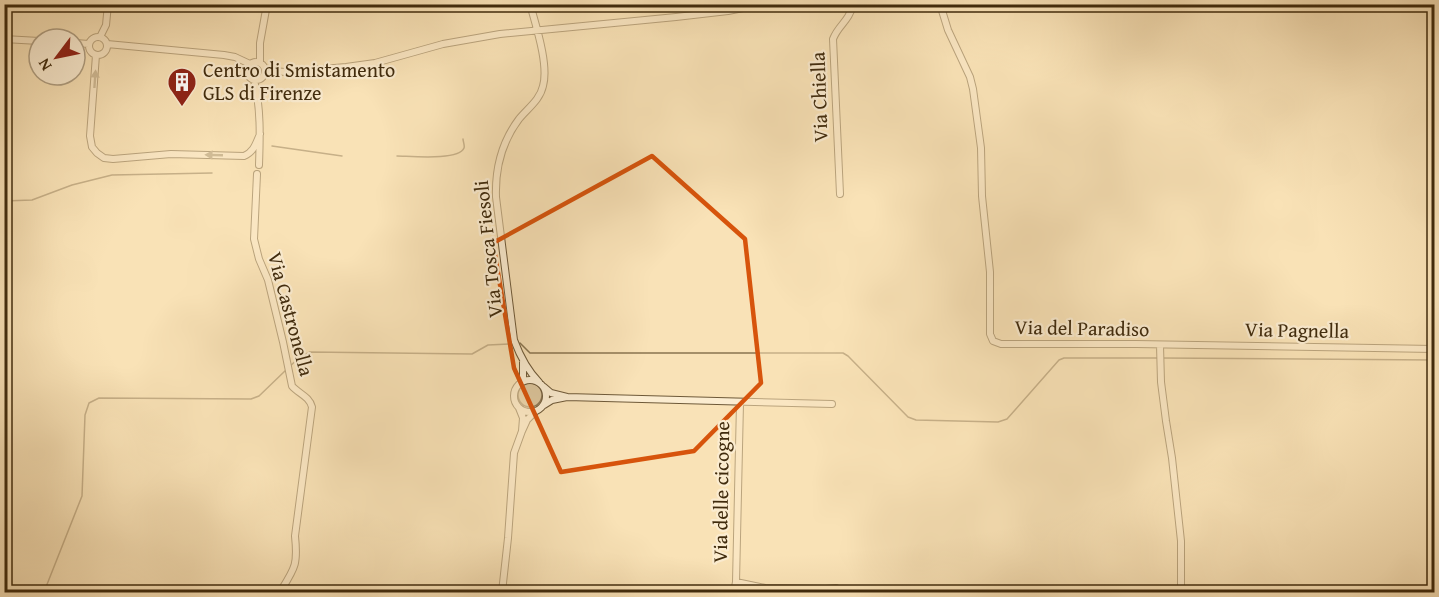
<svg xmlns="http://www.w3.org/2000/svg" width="1439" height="597" font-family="'Gentium Book Plus',serif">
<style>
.green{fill:#dac39a;stroke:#8d7754;stroke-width:1.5}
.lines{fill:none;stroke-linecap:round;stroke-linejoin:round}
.stream{stroke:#897450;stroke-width:1.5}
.street-casing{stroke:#6e5938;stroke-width:8}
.street{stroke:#fbecd0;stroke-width:6}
.oneway{fill:#9e8c6e}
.marked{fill:none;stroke:#d7540c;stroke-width:4.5;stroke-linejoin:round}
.labels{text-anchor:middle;stroke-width:4.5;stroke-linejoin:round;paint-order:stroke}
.poi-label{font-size:20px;fill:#402b0d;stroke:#fbecd0;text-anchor:start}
.street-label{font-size:20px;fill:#402b0d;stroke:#fbecd0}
</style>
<rect width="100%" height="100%" fill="#f9e2b7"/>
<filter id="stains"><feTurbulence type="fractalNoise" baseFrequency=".00333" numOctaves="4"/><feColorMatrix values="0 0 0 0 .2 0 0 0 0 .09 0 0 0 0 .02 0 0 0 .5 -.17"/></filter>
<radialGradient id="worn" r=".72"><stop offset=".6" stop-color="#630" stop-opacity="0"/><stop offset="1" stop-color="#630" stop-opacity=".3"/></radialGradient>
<path class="green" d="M518 395a12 12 0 1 1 24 0a12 12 0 1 1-24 0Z"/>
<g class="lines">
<path class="stream" d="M272 146 342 156
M397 156C409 156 459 161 464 148 465 146 463 141 463 139
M4 201 32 200 72 185 112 175 212 173
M520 343 530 353H843L848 356 908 417 916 420 998 422 1007 419 1059 360 1064 358H1157
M1161 358 1434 360
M289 367 300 357 310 352 472 354 488 345 509 344
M44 592 82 496 85 415 89 403 99 398 251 399 259 396 286 370"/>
<g class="street-casing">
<path id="street" d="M530 4C536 26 549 65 543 86 540 100 528 108 519 119 501 143 495 168 496 197L514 340C520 356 527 370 539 382
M940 4 948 30 970 77 973 89 981 148 982 196 990 272V334L993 341 1001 344H1136L1434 349
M89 46a9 9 0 1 1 18 0a9 9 0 1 1-18 0Z
M100 37 106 25 108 4
M4 39 39 41
M75 43 89 44
M107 44 224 55 235 57 250 64
M96 55 90 136 92 147 97 153 104 158 113 159 171 154 244 156C254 152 256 143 260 134
M247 71a9 9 0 1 1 18 0a9 9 0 1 1-18 0Z
M260 62V43L267 4
M265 68 269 71 287 72 346 67 375 63 443 44 500 34 676 17 728 11 764 4
M254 80C261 108 260 137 259 165
M257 174 254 239 259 259 268 280 283 342 292 386C299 394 309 396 312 407L295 536C298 565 295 568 280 592
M840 194 833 39C839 24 849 22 853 4
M1160 345 1161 382 1166 421 1172 458 1181 541V585L1183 592
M514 396a16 16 0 1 1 32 0a16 16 0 1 1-32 0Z
M523 381V362
M567 397 832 404
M544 405 552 400 567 397 551 393 544 387
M519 408 523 418 522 431 527 420 535 412
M736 582 765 588 826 589 836 588
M502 592 508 538 514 453 522 431
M734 592 736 582 740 403"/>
</g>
<use href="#street" class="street"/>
</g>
<defs><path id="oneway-solid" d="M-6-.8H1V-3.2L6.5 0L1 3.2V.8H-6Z" transform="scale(1.5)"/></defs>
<g class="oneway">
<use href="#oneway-solid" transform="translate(95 79) rotate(-86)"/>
<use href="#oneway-solid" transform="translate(214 155) rotate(-178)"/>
</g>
<path d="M0 0H1439V597H0ZM652 156 745 239 761 383 694 451 561 472 514 368 493 243Z" fill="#f9e2b7" fill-opacity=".55" fill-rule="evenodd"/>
<path class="marked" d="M652 156 745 239 761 383 694 451 561 472 514 368 493 243Z"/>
<defs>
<g id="building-pin" transform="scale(1.5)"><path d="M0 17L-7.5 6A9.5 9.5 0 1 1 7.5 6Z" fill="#8f2418" stroke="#fbecd0"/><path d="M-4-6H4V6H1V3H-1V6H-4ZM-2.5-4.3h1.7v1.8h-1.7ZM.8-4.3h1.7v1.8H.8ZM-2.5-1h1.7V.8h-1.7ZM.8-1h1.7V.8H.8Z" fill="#fff"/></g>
</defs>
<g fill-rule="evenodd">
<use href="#building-pin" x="182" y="82"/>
</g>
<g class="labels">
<g class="poi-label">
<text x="203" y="77">Centro di Smistamento<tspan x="203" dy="23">GLS di Firenze</tspan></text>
</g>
<g class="street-label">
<text transform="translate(819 97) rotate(-92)" y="7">Via Chiella</text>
<text transform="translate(488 249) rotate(-96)" y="7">Via Tosca Fiesoli</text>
<text transform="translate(291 314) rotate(75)" y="7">Via Castronella</text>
<text transform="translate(1082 328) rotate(1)" y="7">Via del Paradiso</text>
<text transform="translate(1297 330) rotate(1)" y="7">Via Pagnella</text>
<text transform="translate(721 492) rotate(-89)" y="7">Via delle cicogne</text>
</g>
</g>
<rect width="1439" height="597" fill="none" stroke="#f9e2b7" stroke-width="24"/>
<rect x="6" y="6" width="1427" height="585" fill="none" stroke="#402b0d" stroke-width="3"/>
<rect x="12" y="12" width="1415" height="573" fill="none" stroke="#402b0d" stroke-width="1.5"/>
<g transform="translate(57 57) rotate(238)"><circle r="28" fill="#fbecd0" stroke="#b09f82" stroke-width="1.5"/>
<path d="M0-4.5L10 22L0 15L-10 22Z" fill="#8f2418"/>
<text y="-9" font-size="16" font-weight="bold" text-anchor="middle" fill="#402b0d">N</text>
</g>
<rect width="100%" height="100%" filter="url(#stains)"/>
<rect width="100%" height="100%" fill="url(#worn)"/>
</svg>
